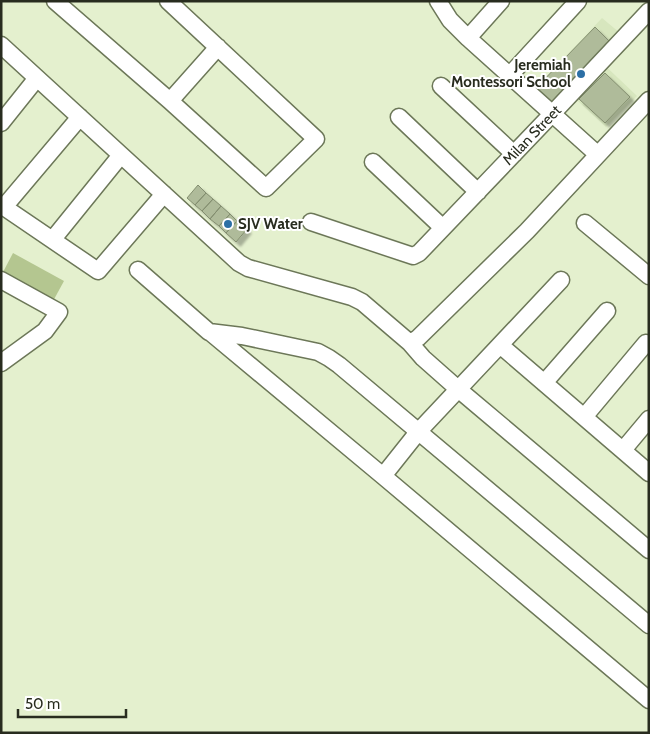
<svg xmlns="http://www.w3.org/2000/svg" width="650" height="734" font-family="Cabin,sans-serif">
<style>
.built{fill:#d7e6be}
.green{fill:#b4c690}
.building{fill:#afbb9a;stroke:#838e6f;filter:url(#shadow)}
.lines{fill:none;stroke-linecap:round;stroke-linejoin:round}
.street-casing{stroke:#6c7758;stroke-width:19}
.street{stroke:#fff;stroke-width:16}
.poi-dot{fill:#2c6fa5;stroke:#fff;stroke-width:2}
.labels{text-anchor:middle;stroke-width:4;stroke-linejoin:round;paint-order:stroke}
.poi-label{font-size:15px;font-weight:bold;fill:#282c1f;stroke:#fff;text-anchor:end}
.street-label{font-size:15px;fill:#282c1f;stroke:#fff}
</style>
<defs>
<filter id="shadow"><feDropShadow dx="4.5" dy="4.5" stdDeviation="1" flood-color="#0004"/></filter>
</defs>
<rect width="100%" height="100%" fill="#e4f0ce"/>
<path class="built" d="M602 18 620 33 597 58 637 96 606 127 567 91 534 90Z"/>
<path class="green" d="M13 253 64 281 52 303 2 274Z"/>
<path class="building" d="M595 27 611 43 550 105 534 90Z
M605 73 630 97 605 123 579 99Z
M198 185 206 193 195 205 187 198Z
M206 193 213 199 202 211 195 205Z
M213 199 221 206 210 219 202 211Z
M221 206 230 214 219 226 210 219Z
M230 214 237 221 226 233 219 226Z
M237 221 247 229 236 242 226 233Z"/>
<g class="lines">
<g class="street-casing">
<path id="street" d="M55 1 170 101 266 188 316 139 168 1
M438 1 450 20 468 38 597 154
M468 38 501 1
M1 45 239 263 248 268 352 297 362 302 410 343 423 358 458 389 649 550
M510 75 578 1
M441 86 514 154
M170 101 218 47
M399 117 478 192
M1 123 37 78
M373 162 443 228
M1 205 98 271 164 194
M4 207 80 117
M311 222 413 256 419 253 552 114 649 11
M585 223 649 276
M53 239 121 155
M138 270 209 332 242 336 318 352 329 358 339 365 649 625
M1 280 59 312 45 331 1 363
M210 332 383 476 649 700
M410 343 418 338 527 231 649 100
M500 345 649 473
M544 383 607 311
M584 417 646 343
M623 450 649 419
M383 476 418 432 561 280"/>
</g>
<use href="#street" class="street"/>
</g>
<g class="poi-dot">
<circle cx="581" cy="74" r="5"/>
<circle cx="228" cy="224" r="5"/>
</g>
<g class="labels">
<g class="poi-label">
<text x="571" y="70">Jeremiah<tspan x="571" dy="17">Montessori School</tspan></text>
<text x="238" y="229" text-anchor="start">SJV Water</text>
</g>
<g class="street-label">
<text transform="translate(532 135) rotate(-46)" y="5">Milan Street</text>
</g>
</g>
<rect width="650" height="734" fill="none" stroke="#282c1f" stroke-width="5"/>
<path d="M18 709v8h108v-8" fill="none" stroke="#282c1f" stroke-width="2.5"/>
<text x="25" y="709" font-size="15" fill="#282c1f" stroke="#ffffff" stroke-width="4" paint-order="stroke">50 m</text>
</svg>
